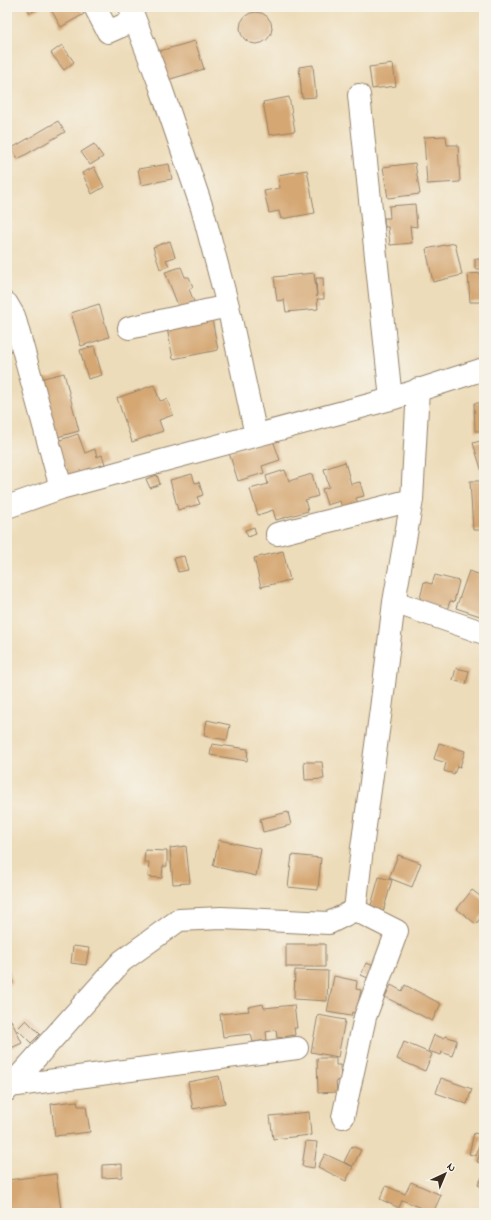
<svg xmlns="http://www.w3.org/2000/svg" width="491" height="1220" font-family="'Indie Flower',sans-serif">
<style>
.building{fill:#d5a773}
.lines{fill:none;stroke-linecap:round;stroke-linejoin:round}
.minor-casing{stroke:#94836c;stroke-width:24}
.minor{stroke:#fff;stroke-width:22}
</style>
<rect width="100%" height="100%" fill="#f7f3e8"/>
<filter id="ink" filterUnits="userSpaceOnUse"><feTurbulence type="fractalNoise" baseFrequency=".025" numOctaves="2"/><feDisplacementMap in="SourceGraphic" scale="8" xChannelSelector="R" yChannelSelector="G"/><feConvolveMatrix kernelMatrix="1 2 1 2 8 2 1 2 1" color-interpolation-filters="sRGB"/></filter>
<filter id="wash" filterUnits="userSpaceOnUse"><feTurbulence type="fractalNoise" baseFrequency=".012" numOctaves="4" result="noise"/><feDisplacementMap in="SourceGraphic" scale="16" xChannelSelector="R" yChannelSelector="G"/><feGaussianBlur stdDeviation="0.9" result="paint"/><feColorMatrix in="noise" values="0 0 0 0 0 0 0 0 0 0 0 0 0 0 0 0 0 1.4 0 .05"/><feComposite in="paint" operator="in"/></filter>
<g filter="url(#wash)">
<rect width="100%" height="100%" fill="#eddcb9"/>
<g id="blocks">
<path class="building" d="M27 7H42L30 13Z
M53 7H80L84 14 61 27 50 8Z
M240 28a16 16 0 1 1 32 0a16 16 0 1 1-32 0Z
M195 41 204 69 164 81 156 52Z
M62 45 74 62 64 70 51 53Z
M393 64 396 86 372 89 369 67Z
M313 65 316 97 302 98 299 67Z
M289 97 295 131 269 135 263 102Z
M58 121 65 132 18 159 12 148Z
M446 136 447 145H458L460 182 427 184 424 137Z
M94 144 103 157 90 165 81 152Z
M415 163 420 194 388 198 383 167Z
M169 164 172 179 141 185 138 169Z
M94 167 104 187 92 194 82 173Z
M307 170 315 213 281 219 279 211 269 213 264 191 280 188 278 175Z
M415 204 417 227 410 226 412 243 390 245 388 227H385L384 218H390L389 206Z
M170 241 175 257 166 260 169 266 160 269 153 247Z
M455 243 462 275 433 282 426 249Z
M475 259H484V269H475Z
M181 267 185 277H189L193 287 189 289 196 307 179 308 165 272Z
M314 273 317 297 316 278H323L324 299H317L318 309 286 312 284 300 277 301 274 277Z
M484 273V302H470L468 274Z
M99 304 109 337 81 346 71 313Z
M212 319 218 350 173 359 167 328Z
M94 346 102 375 88 379 80 350Z
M64 373 79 431 50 439 35 380Z
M154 385 160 401 167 399 173 415 159 420 163 431 132 442 117 398Z
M474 403H484V431H475Z
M78 434 85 453 95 449 97 457 102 455 105 464 69 476 57 441Z
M273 440 280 460 262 466 264 473 238 481 229 453Z
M484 440V474L483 475 473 443Z
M345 462 351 484 360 482 364 496 356 498 358 503 342 508 340 501 327 505 322 489 329 487 324 469Z
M285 470 289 481 312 474 318 496 305 500 308 511 276 520 273 510 258 515 250 489 268 484 266 476Z
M192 474 195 483 199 482 203 495 197 497 200 504 178 510 170 480Z
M157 475 160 484 150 488 146 479Z
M470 481H484V530H473Z
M254 527 256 534 248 537 245 530Z
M283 551 290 580 261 587 254 558Z
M184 556 188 570 178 572 174 558Z
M469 571 484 576 483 617 456 608Z
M435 575 459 581 454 602 450 601 447 610 419 603 424 582 432 584Z
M456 668 469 671 466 684 453 680Z
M207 720 230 725 227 740 204 736Z
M439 743 465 751 460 767 457 766 454 774 444 771 446 763 434 759Z
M212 744 248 749 247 761 210 755Z
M304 762H322L324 779 305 780Z
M288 812 291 825 263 832 260 819Z
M219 840 261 849 256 876 213 866Z
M186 846 190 883 173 884 170 848Z
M145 850 167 851V866H163L162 878 148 877 149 862H144Z
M292 855 321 858 318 890 288 887Z
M398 855 421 863 412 887 389 878Z
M379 877 392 880 383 912 370 909Z
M472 890 484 899V913L476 924 457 909Z
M286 944H325V967H286Z
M73 946 89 948 86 965 71 963Z
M366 963 380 968 375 981 361 975Z
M7 964 13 983 7 985Z
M295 970 328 971 327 1001 294 999Z
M334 976 357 981 356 989 361 990 356 1014 352 1012 351 1016 327 1012Z
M391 985 402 991 405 985 441 1004 432 1021 385 997Z
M263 1004 264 1008 294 1005 297 1028H294L295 1035 277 1038 276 1030 266 1032 267 1040 253 1042 251 1034 223 1037 220 1014 249 1011 248 1007Z
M318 1015 345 1020 338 1057 311 1052Z
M11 1020 22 1043 7 1050V1022Z
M26 1020 40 1034 31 1043 17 1029Z
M434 1035 443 1038 445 1036 457 1040 452 1056 442 1052 441 1055 428 1051Z
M404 1042 432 1054 425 1071 397 1059Z
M317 1058H336V1065H340L341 1080 336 1081 337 1092 318 1093Z
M219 1076 225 1103 193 1109 188 1082Z
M441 1078 472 1089 467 1104 436 1093Z
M77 1101 78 1106H86L90 1132 55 1136 51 1104Z
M309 1112 311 1135 273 1139 270 1116Z
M474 1133 482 1135 476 1156 469 1154Z
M306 1141 317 1142 314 1168 302 1166Z
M484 1142V1164L477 1162Z
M352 1146 361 1150 353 1166 344 1162Z
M325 1154 353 1167 346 1181 318 1167Z
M122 1164V1177L102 1178V1165Z
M484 1173V1188L478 1185Z
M56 1174 61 1210 37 1213H7V1180Z
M411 1182 441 1195 433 1213 402 1200 399 1208 380 1199 386 1186 405 1194Z"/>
</g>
</g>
<g filter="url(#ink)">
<use href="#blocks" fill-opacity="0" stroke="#94836c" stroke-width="1"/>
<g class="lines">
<g class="minor-casing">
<path id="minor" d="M95 7 108 32 135 20
M130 7 160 85 202 208 228 306 256 435
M359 95 391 399
M7 304 14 316 61 488
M129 328 228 306
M7 507 61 488 391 399 484 369
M277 534 412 500
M394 602 484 633
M355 910 362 848 381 709 394 602 412 500 418 389
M10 1086 297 1048
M7 1090 122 961 179 920 221 918 329 923 355 910
M343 1117 365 1017 397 931 355 910"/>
</g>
<use href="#minor" class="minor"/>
</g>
</g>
<rect width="491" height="1220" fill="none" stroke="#f7f3e8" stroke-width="24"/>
<g transform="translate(445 1174) rotate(44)" stroke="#f7f3e8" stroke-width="3" paint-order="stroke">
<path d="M0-3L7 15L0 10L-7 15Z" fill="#3b2a1e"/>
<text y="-6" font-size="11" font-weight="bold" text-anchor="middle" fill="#3b2a1e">N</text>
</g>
</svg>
